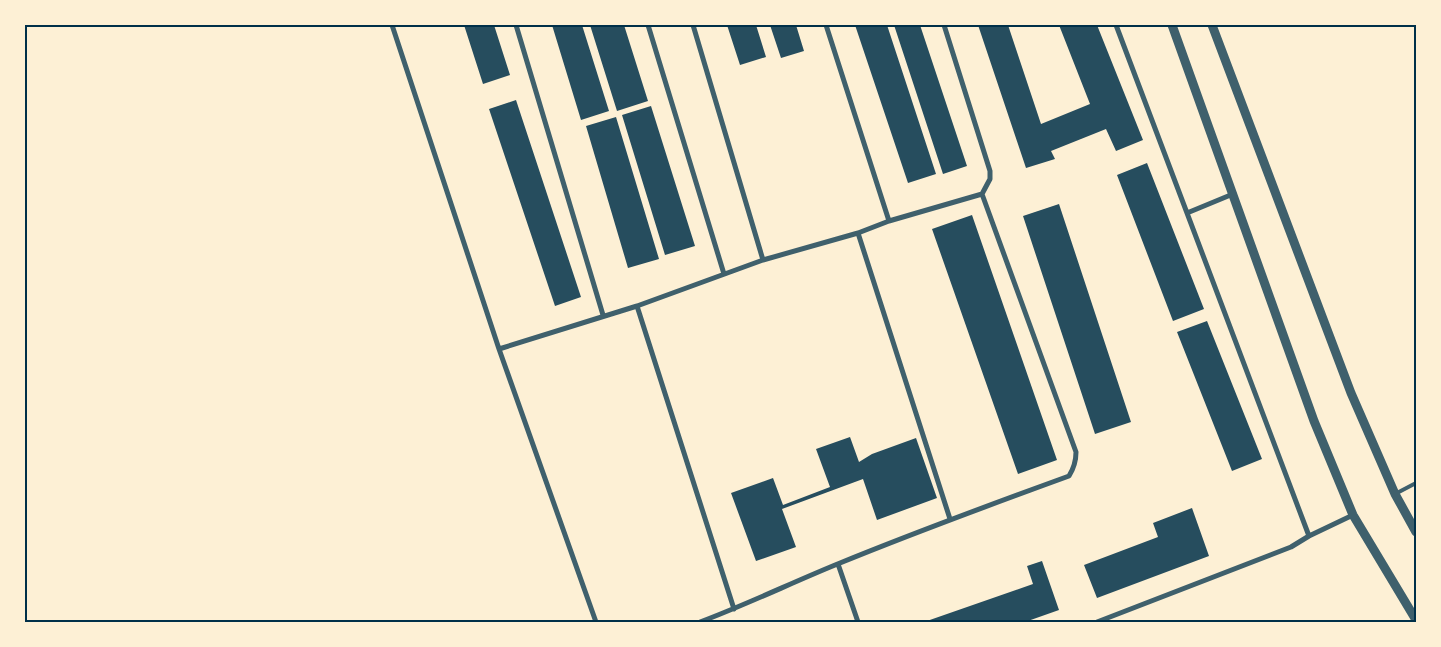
<svg xmlns="http://www.w3.org/2000/svg" width="1441" height="647" font-family="'Source Serif 4',serif">
<style>
.building{fill:#264d5e}
.lines{fill:none;stroke-linecap:round;stroke-linejoin:round}
.service{stroke:#3f606c;stroke-width:4}
.minor{stroke:#3f606c;stroke-width:5}
.tertiary{stroke:#3f606c;stroke-width:9}
.neatline{fill:none;stroke:#003049;stroke-width:2}
</style>
<rect width="100%" height="100%" fill="#fdf0d5"/>
<path class="building" d="M464 25H494L510 75 483 84Z
M552 25H582L609 111 581 120Z
M590 25H624L648 101 617 111Z
M727 25H756L766 57 740 65Z
M770 25H796L804 51 781 58Z
M855 25H887L936 174 908 183Z
M894 25H920L967 166 943 174Z
M978 25H1008L1041 124 1090 104 1059 25H1097L1143 140 1116 151 1106 129 1051 151 1055 159 1026 168Z
M516 100 581 297 555 306 489 109Z
M651 106 695 246 665 255 622 115Z
M616 117 659 259 628 268 586 126Z
M1147 163 1204 309 1173 321 1117 175Z
M1059 204 1131 422 1095 434 1023 216Z
M972 215 1057 460 1018 474 932 229Z
M1207 321 1262 459 1232 471 1177 332Z
M850 437 859 462 872 454 916 438 937 498 877 520 863 479 782 509 796 547 756 561 731 493 773 478 783 505 830 487 816 449Z
M1192 508 1209 556 1097 598 1084 565 1158 537 1153 523Z
M1042 561 1059 610 1025 622H924L1033 584 1027 566Z"/>
<g class="lines">
<path class="service" d="M1395 494 1416 483"/>
<path class="minor" d="M392 25 499 349 596 622
M516 25 603 315
M648 25 724 274
M693 25 763 260
M826 25 889 221
M1116 25 1309 536
M1187 213 1233 194
M858 233 950 519
M637 306 734 609
M499 349 637 306 763 260 858 233 889 221 982 194 990 179V171L944 25
M838 564 858 622
M700 622C748 604 793 582 840 563 916 532 992 504 1069 476 1074 468 1076 462 1076 452L982 194
M1097 622 1291 547 1309 536 1353 515"/>
<path class="tertiary" d="M1172 25 1314 421 1353 515 1416 620
M1212 25 1351 393 1395 494 1416 532"/>
</g>
<rect width="1441" height="647" fill="none" stroke="#fdf0d5" stroke-width="52"/>
<rect x="26" y="26" width="1389" height="595" class="neatline"/>
</svg>
